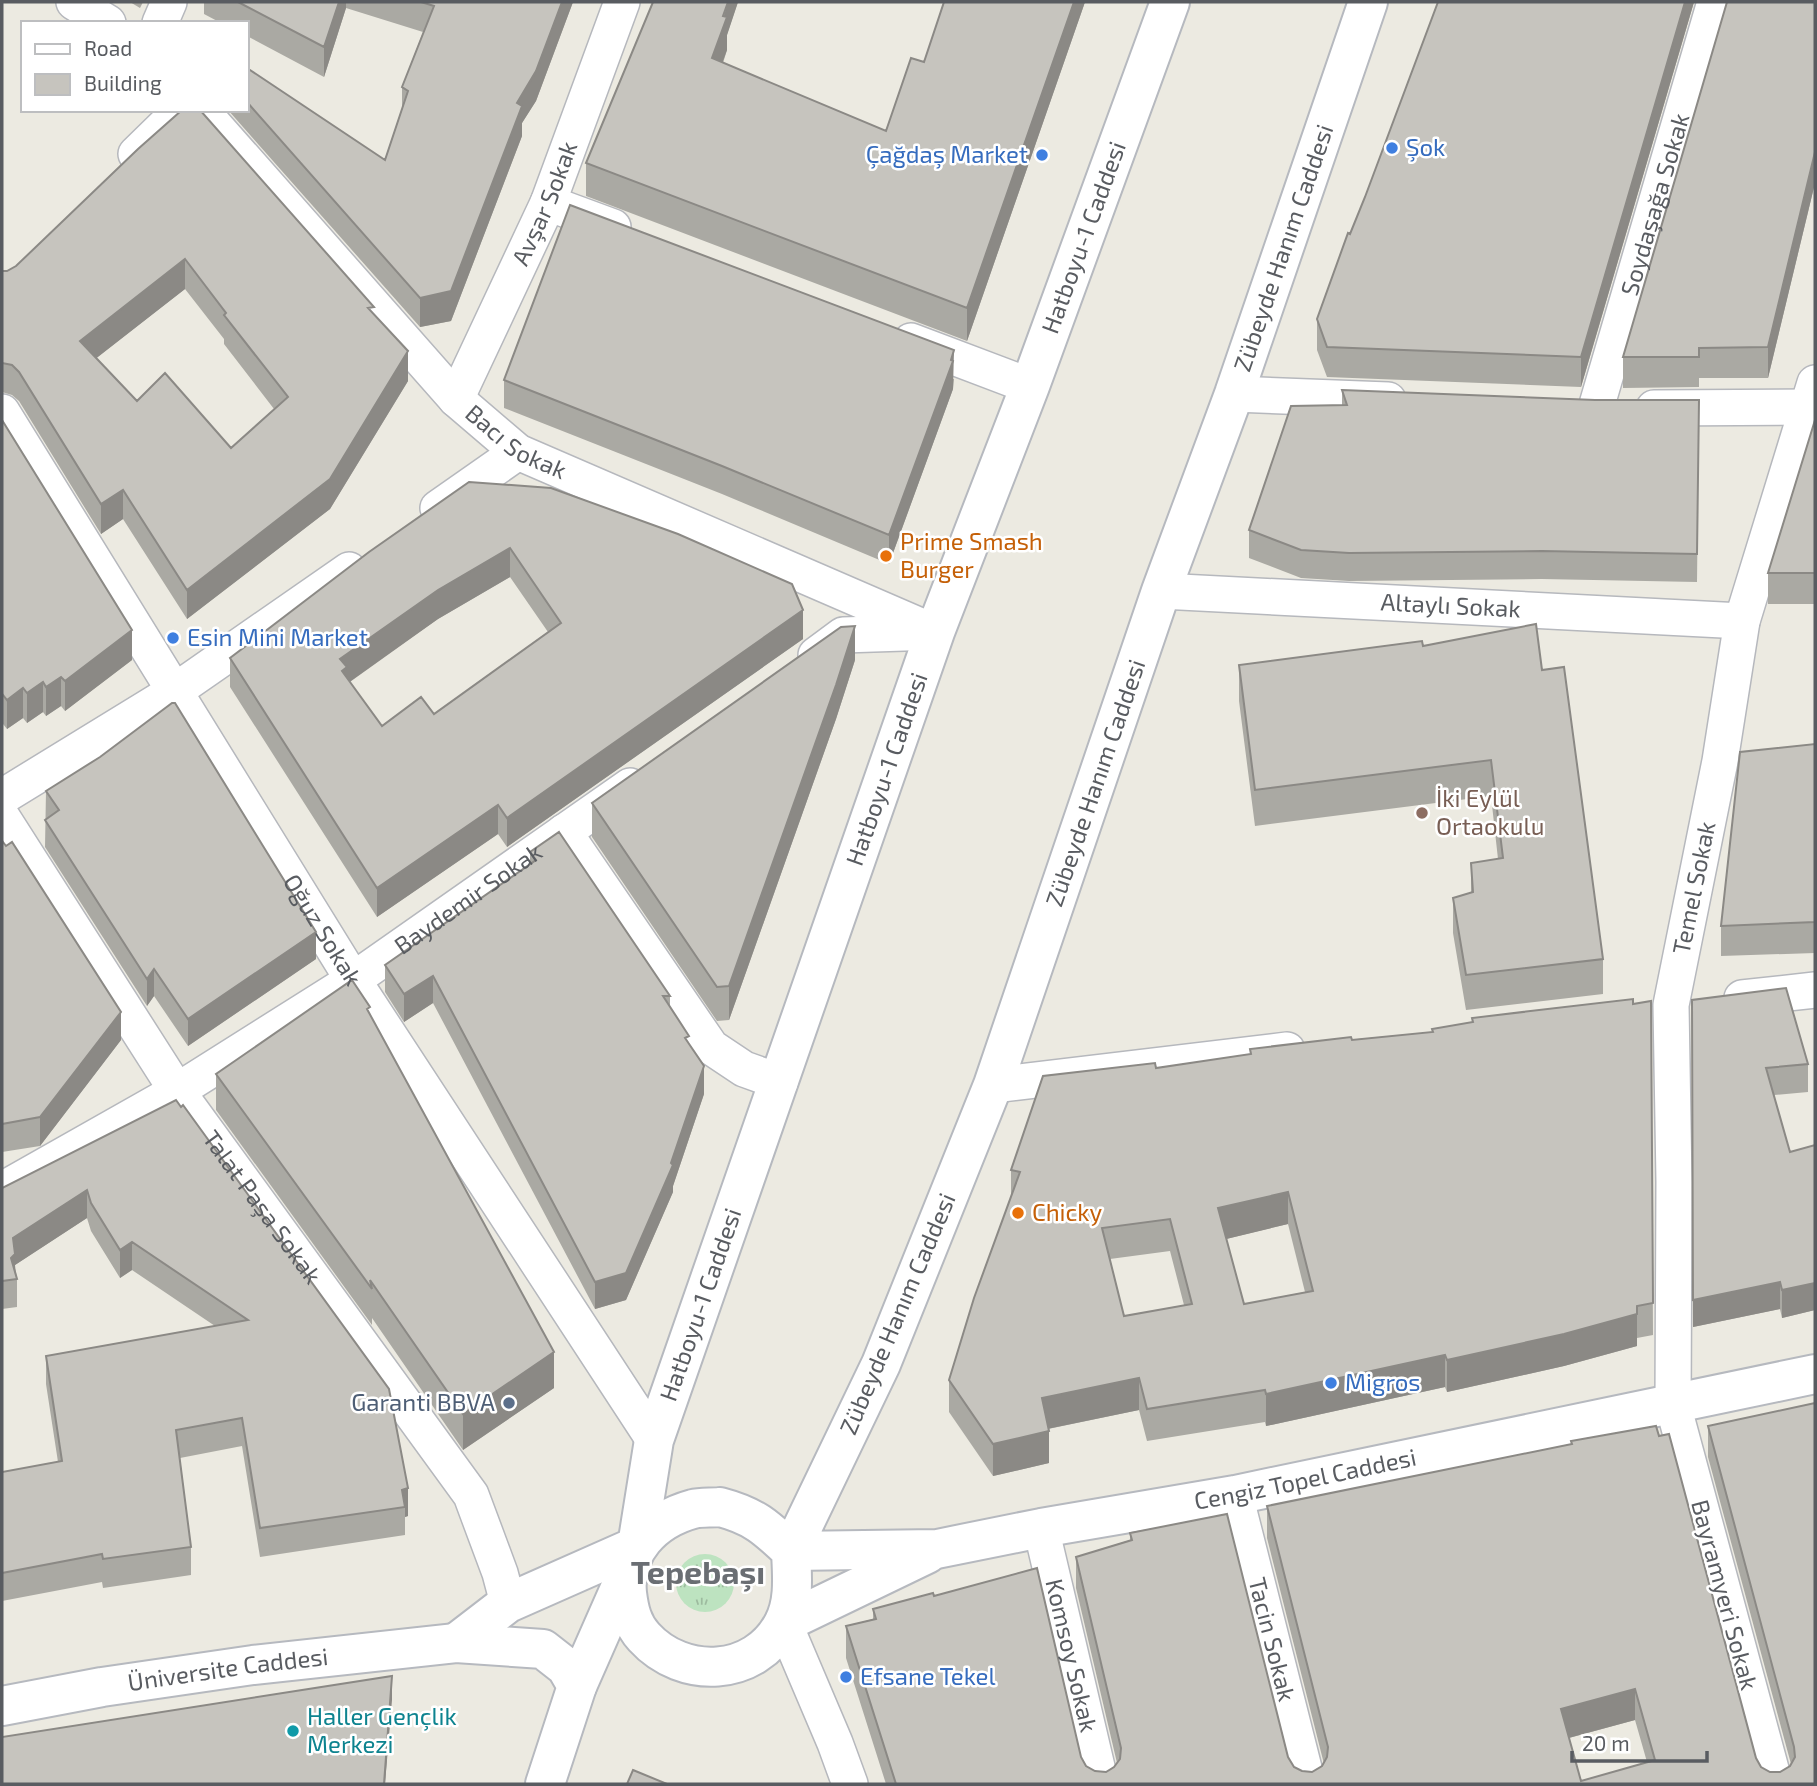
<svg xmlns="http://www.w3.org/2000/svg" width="1817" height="1786" font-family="'Exo 2',sans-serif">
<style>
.grass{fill:url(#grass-tufts)}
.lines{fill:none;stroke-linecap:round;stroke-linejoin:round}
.minor-casing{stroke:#b6b8bd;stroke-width:38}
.secondary-casing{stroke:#b6b9bf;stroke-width:42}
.minor{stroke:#fff;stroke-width:35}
.secondary{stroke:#fff;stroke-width:38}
.wall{fill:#aaa9a3;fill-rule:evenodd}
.shaded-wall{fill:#8b8985}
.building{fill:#c6c4be;stroke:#8b8985;stroke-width:2;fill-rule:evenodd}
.shop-dot{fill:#3f7fe0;stroke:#fff;stroke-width:2.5}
.food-dot{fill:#e8710a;stroke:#fff;stroke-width:2.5}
.education-dot{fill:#8d6e63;stroke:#fff;stroke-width:2.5}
.service-dot{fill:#5c6f8a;stroke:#fff;stroke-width:2.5}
.culture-dot{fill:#0f9aa8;stroke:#fff;stroke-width:2.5}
.labels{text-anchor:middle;stroke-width:5;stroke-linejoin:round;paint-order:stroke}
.shop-label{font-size:24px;fill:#366cbe;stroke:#fff;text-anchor:start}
.street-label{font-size:24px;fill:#595c61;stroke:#fff}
.food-label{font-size:24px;fill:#c56008;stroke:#fff;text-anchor:start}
.education-label{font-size:24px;fill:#785e54;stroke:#fff;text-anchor:start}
.service-label{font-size:24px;fill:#4e5e75;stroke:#fff;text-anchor:end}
.culture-label{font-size:24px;fill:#0d838f;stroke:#fff;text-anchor:start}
.district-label{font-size:32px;font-weight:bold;fill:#6a6e73;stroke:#fff}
</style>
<defs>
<pattern id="grass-tufts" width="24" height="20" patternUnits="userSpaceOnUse" patternTransform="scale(1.75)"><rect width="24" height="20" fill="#bde3c0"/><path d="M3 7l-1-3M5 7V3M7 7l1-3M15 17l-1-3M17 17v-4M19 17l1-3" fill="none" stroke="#9dbb9f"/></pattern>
</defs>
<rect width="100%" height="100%" fill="#eceae1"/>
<path class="grass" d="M676 1583a29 29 0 1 1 58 0a29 29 0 1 1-58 0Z"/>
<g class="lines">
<g class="minor-casing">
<g id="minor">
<path d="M74 2 108 23"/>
<path d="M160 23 169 2"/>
<path id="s1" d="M201 110 456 399 518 452 925 628"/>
<path d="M136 154 181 110"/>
<path d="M548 203 613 227"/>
<path d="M911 341 1030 386"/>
<path d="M1234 394 1388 400"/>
<path id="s2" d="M456 399 548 203 622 2"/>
<path id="s3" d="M1596 408 1715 2"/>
<path d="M1654 408 1815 407"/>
<path id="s4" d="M2 412 353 980 654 1440"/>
<path d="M438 508 518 452"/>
<path id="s5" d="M1161 591 1742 621"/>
<path d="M816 655 843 635 935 632"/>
<path d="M2 797 175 691 349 570"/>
<path id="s6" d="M2 817 177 1091 471 1495 500 1573 508 1603"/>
<path d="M564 832 711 1047 744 1069 780 1082"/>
<path d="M1742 998 1815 990"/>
<path d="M993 1085 1287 1050"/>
<path id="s7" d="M2 1190 177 1091 353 980 630 786"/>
<path id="s8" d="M1235 1495 1308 1784"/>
<path id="s9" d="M1041 1528 1101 1784"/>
<path d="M784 1623 835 1743 850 1784"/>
<path id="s10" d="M1775 1784 1673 1405 1674 1182 1671 1005 1720 761 1742 621 1815 383"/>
</g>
</g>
<g class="secondary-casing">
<g id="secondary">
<path id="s11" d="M1368 2 1234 394 1161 591 993 1085 881 1364 791 1551 937 1549 1041 1528 1235 1495 1815 1374"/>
<path d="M720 1507C754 1516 766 1527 791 1551 792 1575 795 1602 783 1624 755 1677 683 1680 644 1637 632 1624 629 1609 627 1593 623 1551 653 1520 693 1509 701 1507 711 1508 720 1507Z"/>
<path d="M784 1623 927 1554"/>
<path id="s12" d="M456 1643 508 1603 637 1546 654 1440 935 632 1030 386 1170 2"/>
<path d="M577 1686 625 1577"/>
<path id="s13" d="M2 1706 102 1687 253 1665 456 1643 543 1649 566 1667 577 1686 545 1784"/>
</g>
</g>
<use href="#minor" class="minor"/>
<use href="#secondary" class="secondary"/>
</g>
<path class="wall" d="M130 2H143L140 8Z
M204 2H573L536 101 522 123V136L451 321 420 327 228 110H247V68L385 160 402 110V87L423 32 346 8 324 77 247 36V23H221L204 14Z
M653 2H738L727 35V50L723 63 886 131 924 62 1085 2 967 341 586 196V163Z
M1694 2 1581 387 1327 377 1317 350V319L1365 197Z
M1815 2V183L1768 378H1699V387L1623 388V357Z
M138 149 374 315 408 381 330 509 187 619 123 519 101 534 19 401 12 395 2 392V271H7L16 266ZM185 289 224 339V344L274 409 231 448 137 401 96 358Z
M954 379 953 389 889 564 722 494 504 408V380Z
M1342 390 1595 400H1699L1697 582 1542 579 1349 581 1301 578 1249 558V530L1342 405Z
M2 420 132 660 65 711 61 706 46 716 43 712 27 723 23 718 7 729 3 724 2 725Z
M1815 420V604H1768V573Z
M469 482 803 639 507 847 498 834 377 917 230 687V658ZM510 577 548 632 434 714 382 726 349 681 438 619Z
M1423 646 1542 670 1603 959V994L1466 1010 1453 933V898L1471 893V863L1498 859 1491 796 1255 826 1239 701V665Z
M855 660 836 719 729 1020 717 1021 592 837V803Z
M1815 744V953L1721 956V926Z
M46 791 316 959 188 1046 154 996 147 1006 45 847Z
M2 844 121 1040 40 1146 2 1152Z
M530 852 670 996V1008L689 1043 704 1094 673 1186V1192L626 1300 595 1309 433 1003 404 1022 385 992V965L530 864Z
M1692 1000 1808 1064V1092L1774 1095 1790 1152 1815 1145V1310L1782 1318 1780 1309 1693 1327Z
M1651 1001 1653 1335 1637 1338V1346L1564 1366 1447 1392 1445 1387 1266 1426 1265 1422 1147 1441 1139 1410 1048 1429 1049 1463 993 1476 949 1412V1380L1011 1197V1170L1250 1054V1049L1432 1032 1472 1023V1018L1633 1004ZM1288 1224 1305 1292 1244 1304 1226 1239ZM1170 1251 1184 1305 1124 1316 1110 1259Z
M370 1016 554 1388 463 1450 372 1318V1325L216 1110V1074Z
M176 1100 389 1389 408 1516 405 1517V1535L260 1557 242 1446 180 1458 191 1547V1575L103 1588 102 1582 2 1601V1472L58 1462 46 1384V1356L215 1326 132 1270 120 1278 91 1231 87 1218 15 1265 17 1279V1307L2 1309V1188Z
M1708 1426 1815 1784H886L846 1658V1626L873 1619V1609L934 1596 1081 1757 1086 1766 1095 1771 1106 1772 1114 1767 1117 1763 1076 1588V1557L1130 1540V1533L1294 1767 1302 1771 1312 1772 1322 1766 1324 1764 1267 1538V1506L1571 1444 1761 1767 1770 1772H1780L1790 1766 1791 1764 1708 1457ZM1635 1720 1647 1762 1581 1781 1569 1738Z"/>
<path class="shaded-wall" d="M339 2H346V8L324 77V47Z
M562 2H573L536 101 522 123V136L451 321 420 327V298L517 103Z
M728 2H738L727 35V50L712 91V58Z
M1074 2H1085L967 341V308Z
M1685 2H1694L1581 387V357Z
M1815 152V183L1768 378V347Z
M185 259V289L80 371V341Z
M954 350 953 389 889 564V535Z
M408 351V381L330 509 187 619V590Z
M123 490V519L101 534V504Z
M510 548V577L438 619 347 684V696L340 659 438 590Z
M803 610V639L507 847V818Z
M855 626V660L836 719 729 1020V986Z
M132 630V660L65 711V681Z
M61 677V706L46 716V687Z
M43 682V712L27 723V693Z
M23 688V718L7 729V700Z
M3 695V724L2 725V696Z
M498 805V834L377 917V888Z
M316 932V959L188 1046V1019Z
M154 969V996L147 1006V979Z
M433 976V1003L404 1022V994Z
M121 1012V1040L40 1146V1117Z
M704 1066V1094L673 1186V1192L626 1300 595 1309V1282L671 1163Z
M87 1190V1218L15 1265V1279L11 1258 13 1238Z
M1288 1192V1224L1218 1241V1208Z
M132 1242V1270L120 1278V1250Z
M1780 1282V1309L1693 1327V1300Z
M1815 1283V1310L1782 1318V1290Z
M1637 1314V1346L1564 1366 1447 1392V1360Z
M554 1352V1388L463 1450V1414Z
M1445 1355V1387L1266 1426V1394Z
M1139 1378V1410L1042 1430V1398Z
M1049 1431V1463L993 1476V1444Z
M408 1488V1516L405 1517V1507L402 1490Z
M392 1676V1700L385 1784H384Z
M1635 1689V1720L1561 1740V1709Z"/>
<path class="building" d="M238 2H339L324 47Z
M421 2H562L536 71 517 103 522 106 451 291 420 298 247 102V68L385 160 408 91 402 87 434 6Z
M653 2H728L723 16 727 17 712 58 886 131 911 58 924 62 944 2H1074L967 308 586 163Z
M1438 2H1685L1581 357 1327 347 1317 319 1348 233 1350 234 1365 197Z
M1727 2H1815V152L1768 347 1699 348V357H1623Z
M182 110H200L374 307 368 308 408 351 330 479 187 590 123 490 101 504 19 372 12 365 2 363V271H7L16 266 138 149ZM185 259 226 313 224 315 288 397 231 448 165 373 137 401 80 341Z
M570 205 954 350 951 360 953 361 889 535 722 466 504 380Z
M1342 390 1595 400H1699L1697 554 1542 551 1349 553 1301 550 1249 530 1291 406 1347 405Z
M2 420 132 630 65 681 61 677 46 687 43 682 27 693 23 688 7 700 3 695 2 696Z
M1815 420V573H1768Z
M469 482 551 488 678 534 792 584 803 610 507 818 498 805 377 888 230 658 369 552ZM510 548 561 623 434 714 421 697 382 726 342 671 347 667 340 659 438 590Z
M1536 624 1542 670 1564 667 1603 959 1466 975 1453 898 1473 892 1471 863 1503 858 1491 760 1255 790 1239 665 1422 641 1423 646Z
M855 626 836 685 729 986 717 987 592 803 841 627Z
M172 703H175L316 932 188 1019 154 969 147 979 45 820 59 810 46 791 100 757Z
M1815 744V922L1721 926 1740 752Z
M559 832 670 996H663L689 1036 685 1038 704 1066 671 1163 673 1165 626 1273 595 1282 433 976 404 994 385 965 536 860 530 852Z
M3 842 6 846 12 842 121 1012 40 1117 2 1124V844Z
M352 980 370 1007 367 1009 554 1352 463 1414 370 1280 372 1289 216 1074Z
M1786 988 1808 1064 1766 1068 1790 1152 1815 1145V1283L1782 1290 1780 1282 1693 1300 1692 1000Z
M1633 999V1004L1651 1001 1653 1303 1637 1306V1314L1564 1334 1447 1360 1445 1355 1266 1394 1265 1390 1147 1409 1139 1378 1042 1398 1049 1431 993 1444 949 1380 974 1298 1020 1172 1011 1170 1043 1076 1155 1063 1156 1068 1251 1054 1250 1049 1351 1037 1352 1040 1433 1032 1432 1029 1473 1022 1472 1018ZM1288 1192 1313 1291 1244 1304 1218 1208ZM1170 1219 1192 1304 1124 1316 1102 1228Z
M176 1100 181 1107 183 1105 389 1389 408 1488 402 1490 405 1507 260 1528 242 1418 176 1430 191 1547 103 1559 102 1554 2 1573V1472L62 1461 46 1356 248 1320 132 1242 120 1250 91 1203 87 1190 13 1238 15 1254 11 1258 17 1279 2 1281V1188Z
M1815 1403V1784H896L846 1626 876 1619 873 1609 933 1593 934 1596 1037 1568 1081 1757 1086 1766 1095 1771 1106 1772 1114 1767 1120 1759 1121 1748 1076 1557 1132 1540 1130 1533 1227 1514 1288 1757 1294 1767 1302 1771 1312 1772 1322 1766 1327 1757 1328 1747 1267 1506 1572 1444 1571 1441 1656 1426 1659 1436 1669 1434 1756 1758 1761 1767 1770 1772H1780L1790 1766 1795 1757 1794 1747 1708 1426ZM1635 1689 1655 1760 1581 1781 1561 1709Z
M392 1676 384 1784H2V1737Z
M633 1770 667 1784H627Z"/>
<g class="shop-dot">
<circle cx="1392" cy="148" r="7"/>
<circle cx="1042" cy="155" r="7"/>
<circle cx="173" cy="638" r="7"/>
<circle cx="1331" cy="1383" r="7"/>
<circle cx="846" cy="1677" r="7"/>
</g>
<g class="food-dot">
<circle cx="886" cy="556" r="7"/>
<circle cx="1018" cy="1213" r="7"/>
</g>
<circle class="education-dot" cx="1422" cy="813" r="7"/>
<circle class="service-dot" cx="509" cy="1403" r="7"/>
<circle class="culture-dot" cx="293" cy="1731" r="7"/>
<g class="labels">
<g class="shop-label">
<text x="1406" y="156">Şok</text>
<text x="1028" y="163" text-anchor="end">Çağdaş Market</text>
<text x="187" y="646">Esin Mini Market</text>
<text x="1345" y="1391">Migros</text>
<text x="860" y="1685">Efsane Tekel</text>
</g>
<g class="street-label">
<text dy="8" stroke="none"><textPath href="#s2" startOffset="215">Avşar Sokak</textPath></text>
<text dy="8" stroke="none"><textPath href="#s3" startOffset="212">Soydaşağa Sokak</textPath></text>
<text dy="8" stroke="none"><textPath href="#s12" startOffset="1591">Hatboyu-1 Caddesi</textPath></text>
<text transform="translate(1284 248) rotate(-71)" y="8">Zübeyde Hanım Caddesi</text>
<text dy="8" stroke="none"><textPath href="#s1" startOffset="460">Bacı Sokak</textPath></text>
<text dy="8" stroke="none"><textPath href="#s5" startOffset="290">Altaylı Sokak</textPath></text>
<text dy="8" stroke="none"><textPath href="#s12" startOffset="1024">Hatboyu-1 Caddesi</textPath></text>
<text transform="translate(1096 783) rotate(-71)" y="8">Zübeyde Hanım Caddesi</text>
<text dy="8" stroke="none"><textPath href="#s10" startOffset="912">Temel Sokak</textPath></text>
<text dy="8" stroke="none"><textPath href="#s7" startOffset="550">Baydemir Sokak</textPath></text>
<text dy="8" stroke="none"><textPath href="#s4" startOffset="609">Oğuz Sokak</textPath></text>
<text dy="8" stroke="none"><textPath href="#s6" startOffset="469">Talat Paşa Sokak</textPath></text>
<text dy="8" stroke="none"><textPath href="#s12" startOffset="457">Hatboyu-1 Caddesi</textPath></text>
<text transform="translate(898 1314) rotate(-67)" y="8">Zübeyde Hanım Caddesi</text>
<text dy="8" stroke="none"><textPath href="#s11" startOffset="2175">Cengiz Topel Caddesi</textPath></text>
<text transform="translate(1724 1595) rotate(75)" y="8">Bayramyeri Sokak</text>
<text dy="8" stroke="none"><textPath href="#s8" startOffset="149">Tacin Sokak</textPath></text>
<text dy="8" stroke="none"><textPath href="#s9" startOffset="131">Komsoy Sokak</textPath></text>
<text dy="8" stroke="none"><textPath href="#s13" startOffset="229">Üniversite Caddesi</textPath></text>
</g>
<g class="food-label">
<text x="900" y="550">Prime Smash<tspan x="900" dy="28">Burger</tspan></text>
<text x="1032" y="1221">Chicky</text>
</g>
<g class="education-label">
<text x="1436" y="807">İki Eylül<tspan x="1436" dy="28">Ortaokulu</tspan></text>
</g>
<g class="service-label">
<text x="495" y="1411">Garanti BBVA</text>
</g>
<g class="culture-label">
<text x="307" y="1725">Haller Gençlik<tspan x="307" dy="28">Merkezi</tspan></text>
</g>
<g class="district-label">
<text x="698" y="1584">Tepebaşı</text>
</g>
</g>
<rect width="1817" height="1786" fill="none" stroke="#595c61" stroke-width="7"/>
<rect x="21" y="21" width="228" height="91" fill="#ffffff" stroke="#bdbec0" stroke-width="2"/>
<rect x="35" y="44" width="35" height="10" fill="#ffffff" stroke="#bdbec0" stroke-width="2"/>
<text x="84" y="56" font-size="21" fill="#595c61">Road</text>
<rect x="35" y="74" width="35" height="21" fill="#c6c4be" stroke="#bdbec0" stroke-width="2"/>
<text x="84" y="91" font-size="21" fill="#595c61">Building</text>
<path d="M1572 1751v10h135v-10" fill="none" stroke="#595c61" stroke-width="3.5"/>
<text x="1582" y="1751" font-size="21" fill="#595c61" stroke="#ffffff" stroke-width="5" paint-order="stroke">20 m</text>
</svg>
